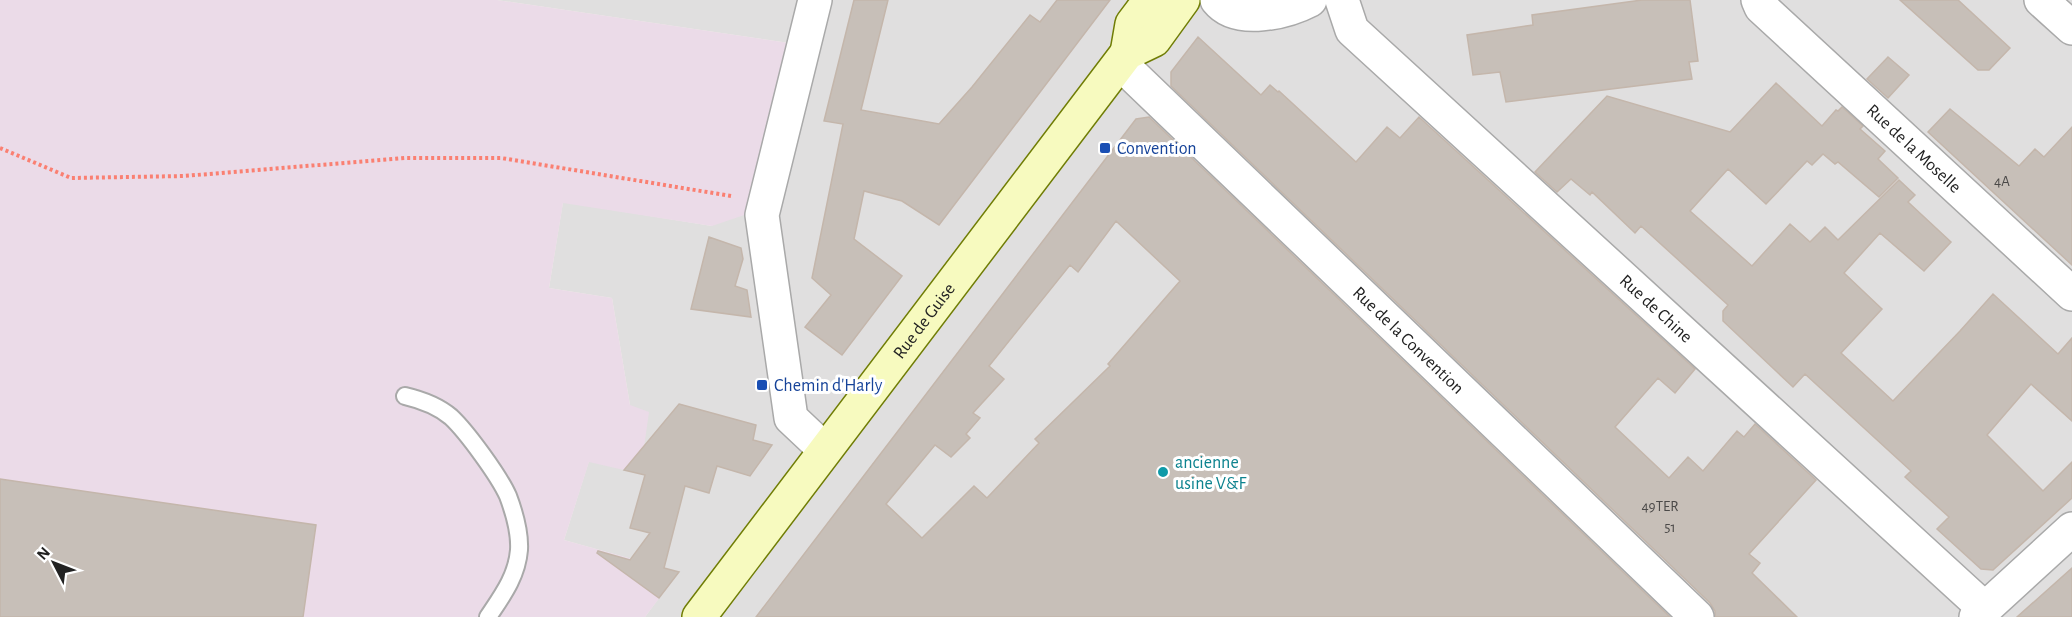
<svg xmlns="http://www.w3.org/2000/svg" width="2072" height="617" font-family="'Alegreya Sans',sans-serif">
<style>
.residential{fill:#e0dfdf}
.industrial{fill:#ebdbe8}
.building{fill:#c7bfb8;stroke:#c4b6ab;stroke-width:1.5;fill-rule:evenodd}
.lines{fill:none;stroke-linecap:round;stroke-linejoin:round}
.service-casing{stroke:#a9a9a9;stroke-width:20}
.minor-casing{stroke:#a9a9a9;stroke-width:36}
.secondary-casing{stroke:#707d05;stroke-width:36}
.path{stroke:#fa8072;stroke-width:4;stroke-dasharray:3 3;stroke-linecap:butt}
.service{stroke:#fff;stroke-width:16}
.minor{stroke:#fff;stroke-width:33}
.secondary{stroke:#f7fabf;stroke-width:33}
.transit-dot{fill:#1a4fb4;stroke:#fff;stroke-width:2}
.culture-dot{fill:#0f9aa8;stroke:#fff;stroke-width:2}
.labels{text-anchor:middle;stroke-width:6;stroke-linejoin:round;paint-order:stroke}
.number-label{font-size:15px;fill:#4b4948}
.transit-label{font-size:18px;fill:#164399;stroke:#fff;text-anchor:start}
.street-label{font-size:18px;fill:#222;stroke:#fff}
.culture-label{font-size:18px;fill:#0d838f;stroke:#fff;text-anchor:start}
</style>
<rect width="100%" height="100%" fill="#f2efe9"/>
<path class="residential" d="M497 0H2072V617H645L678 572 564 540 589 461 630 405 612 298 549 288 563 202 712 226 789 43Z"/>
<path class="industrial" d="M0 0H497L789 43 753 212 712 226 563 203 549 288 612 298 630 405 649 412 644 447 624 470 589 462 564 540 679 572 645 617H0Z"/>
<path class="building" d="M854 0H888L861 110 939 124 972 87 1030 15 1040 22 1057 0H1110L939 225 902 201 864 191 854 239 902 276 842 355 805 327 831 295 812 278 843 124 824 121Z
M1642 0H1690L1698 61 1689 62 1692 79 1506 102 1500 72 1473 75 1467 35 1533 25 1532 15Z
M1900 0H1958L2010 48 1989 70H1978Z
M1198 37 1261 95 1270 85 1278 92 1279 91 1356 162 1387 127 1400 138 1419 117 1695 369 1675 393 1658 378 1615 427 1669 478 1688 457 1703 471 1737 431 1744 437 1755 424 1816 480 1749 554 1760 563 1752 573 1797 617H1715V611L1710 603 1171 86V72Z
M1888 57 1909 75 1888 98 1867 79Z
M1776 83 1822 126 1836 110 1838 111 1842 107 1863 126 1860 129 1885 151 1878 159 1898 178 1879 197 1838 162 1835 164 1823 154 1812 165 1807 161 1766 204 1728 169 1690 211 1752 266 1790 224 1810 242 1825 227 1838 240 1899 180 1915 195 1908 202 1951 242 1924 271 1880 233 1844 273 1882 309 1841 353 1893 401 1960 331 1993 294 2058 354 2072 338V421L2031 384 1987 435 2043 491 2072 462V498L1993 570 1981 569 1937 529 1949 517 1905 477 1911 471 1805 374 1793 387 1723 321V311L1728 305 1641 226 1635 233 1592 192 1590 195 1571 179 1557 192 1535 172 1607 96 1730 132Z
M1950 109 2019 166 2035 149 2044 157 2072 127V265L1928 132Z
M1149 117 1670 617H756L1136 119ZM1116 221 1180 281 1108 364 1110 366 1035 439 1039 443 987 498 974 486 922 538 886 504 935 445 951 457 970 438 966 434 980 418 973 413 1004 379 989 366 1070 265 1078 272Z
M709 237 741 248 743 259 735 286 747 290 751 317 691 309Z
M679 404 756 425 753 440 772 445 750 476 717 466 709 493 685 486 664 568 679 572 659 598 597 553 598 551 630 560 650 533 630 528 645 475 624 470Z
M0 479 316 525 303 617H0Z
M2072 568V617H2017Z"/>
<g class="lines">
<g class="service-casing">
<path id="service" d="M405 396C422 400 438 406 451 417 467 432 499 476 508 496 514 512 520 533 519 550 517 576 502 596 488 617"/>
</g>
<g class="minor-casing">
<g id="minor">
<path d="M815 0 762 215 791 418 825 450"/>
<path d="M1217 0C1237 25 1287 12 1310 0"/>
<path id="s1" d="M1342 0 1352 30 1985 609"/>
<path id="s2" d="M1758 0 1761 7 2072 294"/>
<path d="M2041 0 2072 28"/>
<path id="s3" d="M1120 63 1697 617"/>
<path d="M1976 617 2072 529"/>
</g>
</g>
<g class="secondary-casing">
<g id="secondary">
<path d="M1127 53 1132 24 1150 0"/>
<path id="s4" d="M699 617 1127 53 1154 40 1183 0"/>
</g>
</g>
<path class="path" d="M0 148 71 178 184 176 405 158H501L731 196"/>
<use href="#service" class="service"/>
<use href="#minor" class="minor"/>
<use href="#secondary" class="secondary"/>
</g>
<g class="transit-dot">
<rect x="1099" y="142" width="12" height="12" rx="3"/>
<rect x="756" y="379" width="12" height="12" rx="3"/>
</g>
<circle class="culture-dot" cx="1163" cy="472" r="6"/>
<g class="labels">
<g class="number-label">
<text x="2002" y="186">4A</text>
<text x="1660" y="511">49TER</text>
<text x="1670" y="532">51</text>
</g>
<g class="transit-label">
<text x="1117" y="154">Convention</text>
<text x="774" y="391">Chemin d'Harly</text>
</g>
<g class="street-label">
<text dy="6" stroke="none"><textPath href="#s2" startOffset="216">Rue de la Moselle</textPath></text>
<text dy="6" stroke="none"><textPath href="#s1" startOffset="444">Rue de Chine</textPath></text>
<text dy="6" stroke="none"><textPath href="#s4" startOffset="372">Rue de Guise</textPath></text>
<text dy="6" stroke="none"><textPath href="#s3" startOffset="400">Rue de la Convention</textPath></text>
</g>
<g class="culture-label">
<text x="1175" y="468">ancienne<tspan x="1175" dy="21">usine V&amp;F</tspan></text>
</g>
</g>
<g transform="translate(54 563) rotate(312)" stroke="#ffffff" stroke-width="4.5" paint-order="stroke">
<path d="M0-4.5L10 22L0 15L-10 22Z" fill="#222222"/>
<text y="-9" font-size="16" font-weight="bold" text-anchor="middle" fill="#222222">N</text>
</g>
</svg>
